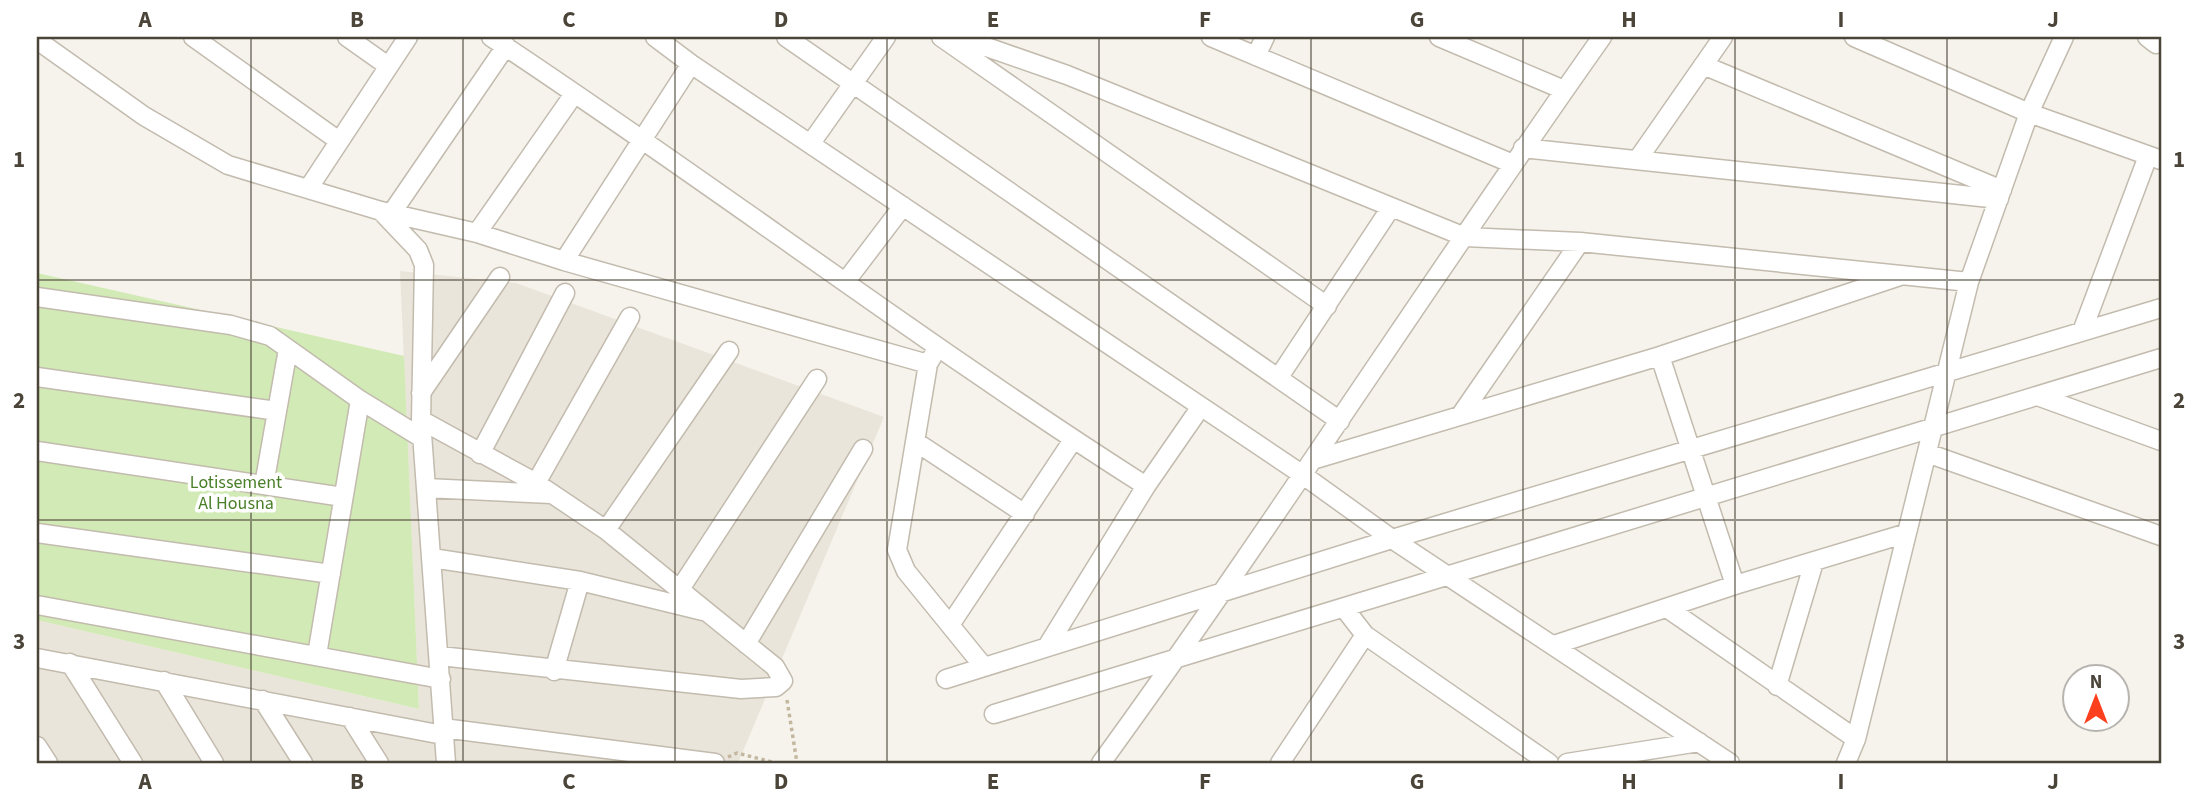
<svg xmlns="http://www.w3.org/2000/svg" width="2198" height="800" font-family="'Source Sans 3',sans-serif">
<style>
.residential{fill:#eae5da}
.green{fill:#d2eab5}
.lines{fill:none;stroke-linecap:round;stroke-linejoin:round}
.minor-casing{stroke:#c2bbae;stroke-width:21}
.path{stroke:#c4b79f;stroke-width:3.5;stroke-dasharray:3.5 3.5;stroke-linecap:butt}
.minor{stroke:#fff;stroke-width:18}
.grid{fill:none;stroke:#4b4439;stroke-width:2;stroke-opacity:0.55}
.labels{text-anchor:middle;stroke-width:7;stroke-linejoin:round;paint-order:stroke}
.park-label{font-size:18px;fill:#4a7f2a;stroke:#fff}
.neatline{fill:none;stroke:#4b4439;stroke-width:2.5}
.grid-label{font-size:23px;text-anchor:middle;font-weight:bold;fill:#4b4439}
</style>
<rect width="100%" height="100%" fill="#f6f3ec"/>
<path class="residential" d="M400 271 516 283 884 417 738 763H37V620L419 709Z"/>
<path class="green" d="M37 273 404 356 419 709 37 620Z"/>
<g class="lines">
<g class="minor-casing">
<path id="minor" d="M193 37 339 141
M347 37 388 66
M491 37C712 183 923 344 1146 486
M655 37 691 64 1303 475 1392 539 1730 763
M786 37 1340 421
M941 37 1327 306
M958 37 1067 75 1465 237 1580 242 1969 282
M1211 37 1513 164
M1439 37 1564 90
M1854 37 2029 113 2161 160
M2147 37 2156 44
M37 40 144 116 228 165 381 211 477 233 564 261 928 364 938 347
M1256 56 1265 37
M1703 65 2002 190
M811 143 886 37
M1523 148 1999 199
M1638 159 1723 37
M308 189 408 37
M381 211 418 250 424 265 421 420 446 763
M391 214 506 46
M477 233 574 94
M564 261 691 64
M846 281 903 206
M37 297 231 325 270 336 360 400 422 438
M2083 329 2148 156
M1660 356 1735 585
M928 364 897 550 906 571 984 667
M37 377 277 411
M1279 377 1390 209
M421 393 500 277
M2040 397 2161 441
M1460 416 1580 242
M421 420 536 483 606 530 775 667 783 681 776 687 741 689 440 656
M916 442 1025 514
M37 451 343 497
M1927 453 2161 536
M480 454 565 293
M1316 459 1660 356 1900 276
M536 483 630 317
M264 485 288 349
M426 488 551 494
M606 530 729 351
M37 533 331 574
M432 558 580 581 703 611
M680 589 817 379
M37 605 441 679
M1344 608 1365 635 1549 763
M1667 608 1856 739
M950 625 1073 440
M746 644 863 449
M1048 645 1146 486 1200 408
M1554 645 1735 585 1907 533
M317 655 360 400
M37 658 443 735
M70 663 133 763
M554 671 580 581
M946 679 1392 539 2161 308
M164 681 214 763
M1777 686 1814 562
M263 700 303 763
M994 714 2161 358
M350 717 379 763
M443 728 715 763
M37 746 48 763
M1101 763C1274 525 1432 277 1602 37
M1280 763 1365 635
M1567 763 1699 742
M1846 763 1856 739 1969 282 2029 113 2064 37"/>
</g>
<path class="path" d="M787 700 797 763
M728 757 737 753 776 763"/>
<use href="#minor" class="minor"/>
</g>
<path class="grid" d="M251 37V763M463 37V763M675 37V763M887 37V763M1099 37V763M1311 37V763M1523 37V763M1735 37V763M1947 37V763M37 280H2161M37 520H2161"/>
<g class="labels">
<g class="park-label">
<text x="236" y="488">Lotissement<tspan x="236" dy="21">Al Housna</tspan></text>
</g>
</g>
<rect width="2198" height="800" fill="none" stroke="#ffffff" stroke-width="77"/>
<g transform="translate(2096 698)"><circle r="33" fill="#ffffff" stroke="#b7b4b0" stroke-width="2"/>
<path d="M0-5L12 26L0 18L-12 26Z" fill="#fc3f1d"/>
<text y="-10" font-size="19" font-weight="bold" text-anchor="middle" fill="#4b4439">N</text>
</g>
<rect x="38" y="38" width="2122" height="724" class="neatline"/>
<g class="grid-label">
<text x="145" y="27">A</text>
<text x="357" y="27">B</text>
<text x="569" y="27">C</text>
<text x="781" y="27">D</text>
<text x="993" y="27">E</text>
<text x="1205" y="27">F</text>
<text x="1417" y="27">G</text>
<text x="1629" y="27">H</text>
<text x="1841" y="27">I</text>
<text x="2053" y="27">J</text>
<text x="19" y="167">1</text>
<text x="2179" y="167">1</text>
<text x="19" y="408">2</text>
<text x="2179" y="408">2</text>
<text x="19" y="649">3</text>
<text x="2179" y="649">3</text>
<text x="145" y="789">A</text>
<text x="357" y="789">B</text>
<text x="569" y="789">C</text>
<text x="781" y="789">D</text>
<text x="993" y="789">E</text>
<text x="1205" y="789">F</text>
<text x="1417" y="789">G</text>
<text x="1629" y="789">H</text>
<text x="1841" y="789">I</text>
<text x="2053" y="789">J</text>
</g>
</svg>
